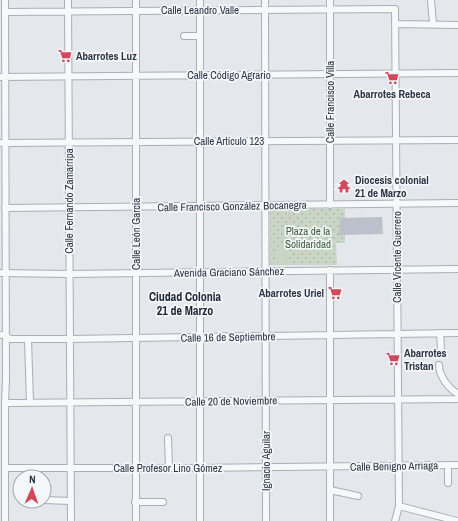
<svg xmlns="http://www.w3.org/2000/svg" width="458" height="521" font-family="'Archivo Narrow',sans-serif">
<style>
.grass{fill:url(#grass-dots)}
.garden{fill:#c9d6c5}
.building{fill:#bbc0ca}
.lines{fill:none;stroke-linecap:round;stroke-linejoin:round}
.minor-casing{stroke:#a9aeb7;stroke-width:8}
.path{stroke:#c2c5cb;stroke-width:1;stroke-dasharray:3 3;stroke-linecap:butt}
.minor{stroke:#f7f8fa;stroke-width:6}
.labels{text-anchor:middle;stroke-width:3.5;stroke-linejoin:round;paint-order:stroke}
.street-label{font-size:11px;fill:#2b3445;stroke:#f4f6f9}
.poi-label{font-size:11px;font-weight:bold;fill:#2b3445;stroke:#f4f6f9;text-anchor:start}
.park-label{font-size:11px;fill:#3f6138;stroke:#f4f6f9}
.neighbourhood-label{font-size:12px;font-weight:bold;fill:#1d2536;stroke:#f4f6f9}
</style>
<defs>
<pattern id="grass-dots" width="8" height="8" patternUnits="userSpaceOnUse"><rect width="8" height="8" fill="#c9d6c5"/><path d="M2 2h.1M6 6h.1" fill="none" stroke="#adb8ab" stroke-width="1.8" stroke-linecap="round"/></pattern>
</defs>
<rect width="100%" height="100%" fill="#e4e7ec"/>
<path class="grass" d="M270 209H345V243H336L337 265H270Z"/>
<path class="garden" d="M279 243 289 245 286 264 275 262Z"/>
<path class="building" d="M382 217 383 234 339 235 340 218Z"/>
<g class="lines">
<g class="minor-casing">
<path id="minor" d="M68 0 71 521
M200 0V521
M265 0 266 521
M431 0 433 24
M5 12 395 9 399 506 395 521
M395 24 458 25
M184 36H200
M0 77 458 73
M0 143 458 140
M330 205V0
M5 208 458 203
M330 270V521
M0 273 69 274 458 269
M440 333 441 349
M0 335H6L10 339H69L458 333
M28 339 30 403
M439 365C439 376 449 389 458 394
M5 403 458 399
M168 438 169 468
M5 468H200L458 465
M448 483V465
M330 490 358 496
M44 500 70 501
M135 502H163
M399 506 457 521
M5 521V403L6 379 5 0
M136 521V0"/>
</g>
<path class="path" d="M282 220V222L292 228
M288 222 289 212
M278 223 285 217
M286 225 300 214
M283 233V224"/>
<use href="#minor" class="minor"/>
</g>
<defs>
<g id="supermarket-bare" transform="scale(1.08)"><path d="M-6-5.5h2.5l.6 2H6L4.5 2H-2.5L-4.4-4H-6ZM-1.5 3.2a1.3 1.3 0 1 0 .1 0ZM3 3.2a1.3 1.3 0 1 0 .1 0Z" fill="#d1495b" stroke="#f4f6f9" stroke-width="2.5" paint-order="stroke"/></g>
<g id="temple-bare" transform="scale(1.08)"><path d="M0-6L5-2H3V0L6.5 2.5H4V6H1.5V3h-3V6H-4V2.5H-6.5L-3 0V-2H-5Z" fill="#d1495b" stroke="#f4f6f9" stroke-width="2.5" paint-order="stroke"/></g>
</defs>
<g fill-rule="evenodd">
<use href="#supermarket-bare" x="65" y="56"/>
<use href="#supermarket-bare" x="392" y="78"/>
<use href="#temple-bare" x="344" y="186"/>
<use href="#supermarket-bare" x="335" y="293"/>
<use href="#supermarket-bare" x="393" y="359"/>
</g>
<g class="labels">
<g class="street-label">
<text x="200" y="14">Calle Leandro Valle</text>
<text x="229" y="79">Calle Código Agrario</text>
<text transform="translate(330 102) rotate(-90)" y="4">Calle Francisco Villa</text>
<text x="229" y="145">Calle Artículo 123</text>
<text transform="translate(69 201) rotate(-90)" y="4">Calle Fernando Zamarripa</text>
<text transform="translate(232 206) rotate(-1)" y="4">Calle Francisco González Bocanegra</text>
<text transform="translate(136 234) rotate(-90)" y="4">Calle León García</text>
<text transform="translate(397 257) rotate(-90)" y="4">Calle Vicente Guerrero</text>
<text transform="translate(229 272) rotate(-1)" y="4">Avenida Graciano Sánchez</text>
<text transform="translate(228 337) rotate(-1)" y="4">Calle 16 de Septiembre</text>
<text transform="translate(231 401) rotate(-1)" y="4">Calle 20 de Noviembre</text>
<text transform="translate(266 461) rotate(-90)" y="4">Ignacio Aguilar</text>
<text transform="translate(394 466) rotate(-1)" y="4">Calle Benigno Arriaga</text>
<text x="168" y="472">Calle Profesor Lino Gómez</text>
</g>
<g class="poi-label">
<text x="76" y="60">Abarrotes Luz</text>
<text x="392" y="98" text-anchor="middle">Abarrotes Rebeca</text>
<text x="355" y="184">Diocesis colonial<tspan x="355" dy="13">21 de Marzo</tspan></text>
<text x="324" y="297" text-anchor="end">Abarrotes Uriel</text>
<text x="404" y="357">Abarrotes<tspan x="404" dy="13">Tristan</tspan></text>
</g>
<g class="park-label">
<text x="308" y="235">Plaza de la<tspan x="308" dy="13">Solidaridad</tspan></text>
</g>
<g class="neighbourhood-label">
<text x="185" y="301">Ciudad Colonia<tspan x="185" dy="14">21 de Marzo</tspan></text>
</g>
</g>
<g transform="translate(32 489) rotate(2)"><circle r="19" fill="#f4f6f9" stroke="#a4a8b1"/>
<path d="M0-3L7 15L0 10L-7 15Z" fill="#d1495b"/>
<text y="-6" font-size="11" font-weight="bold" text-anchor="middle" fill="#2b3445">N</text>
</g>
</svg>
